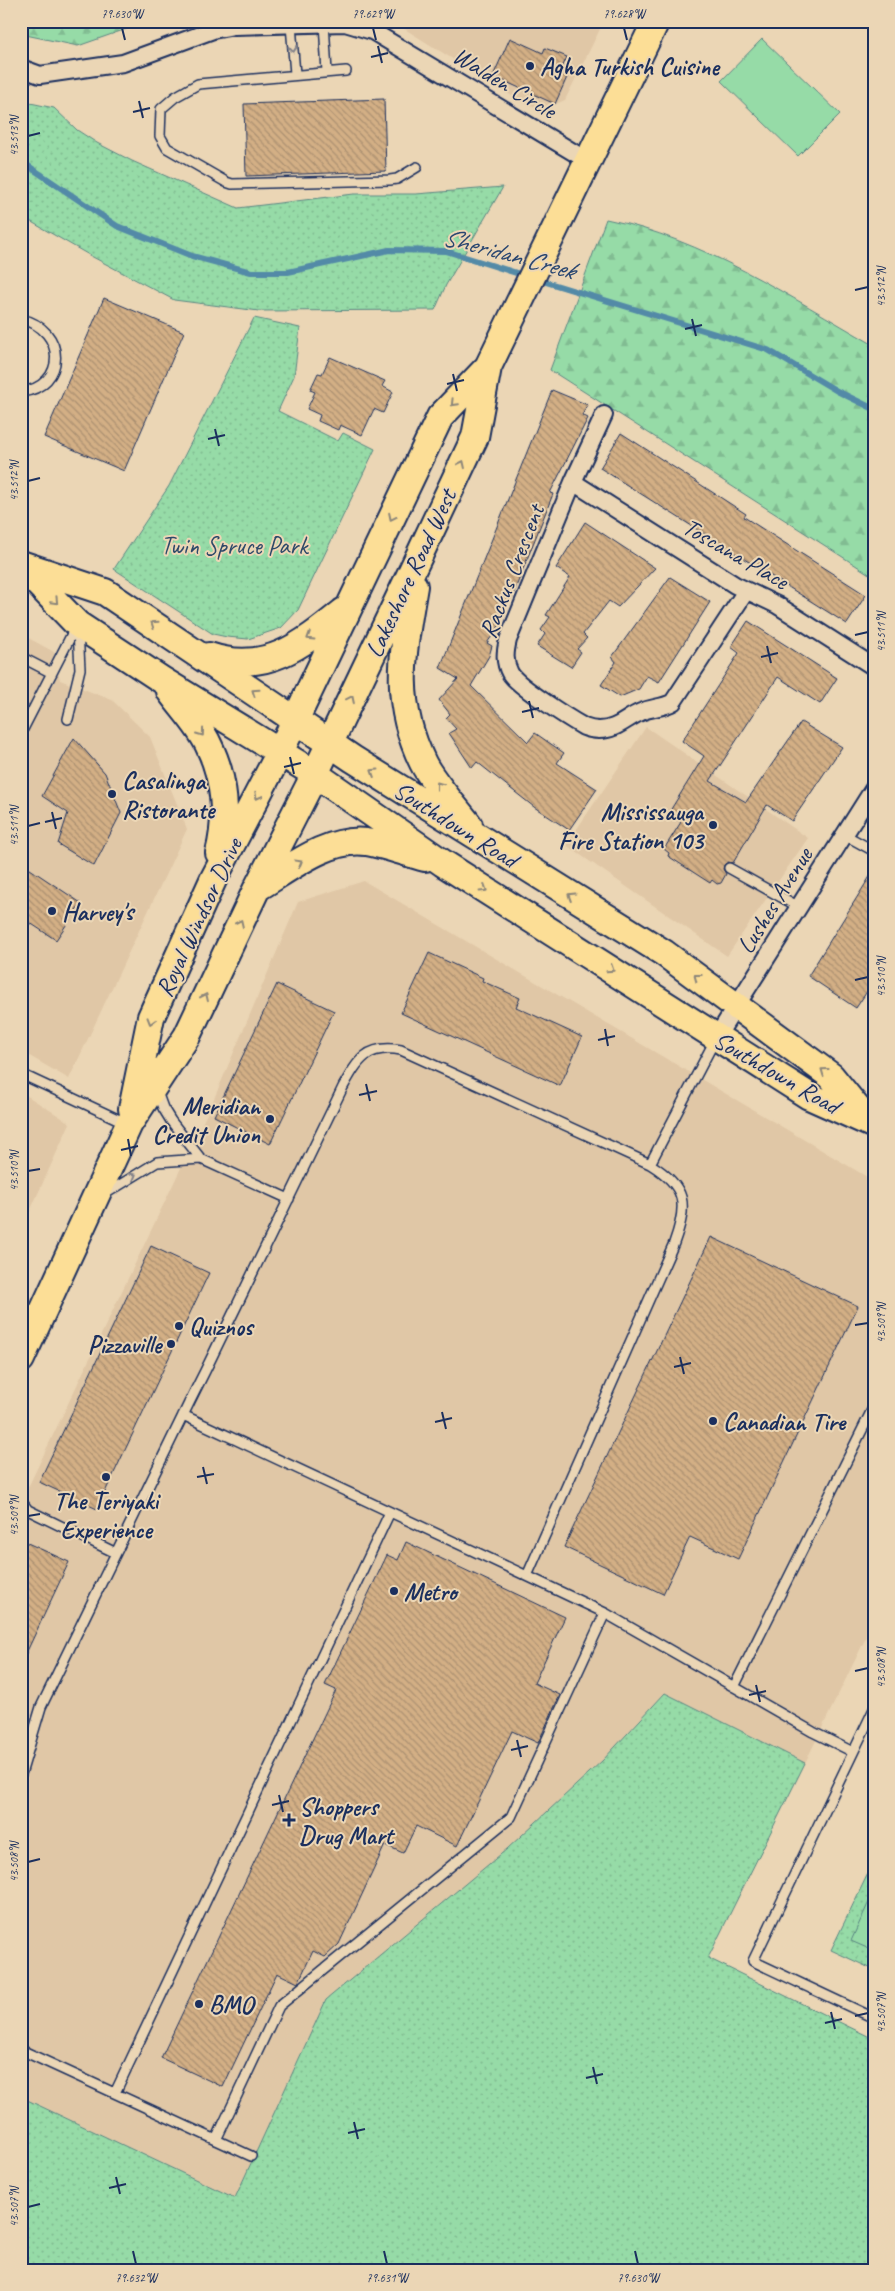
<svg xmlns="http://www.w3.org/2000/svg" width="895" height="2291" font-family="Caveat,sans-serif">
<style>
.built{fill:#e0c7a6}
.grass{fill:url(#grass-dots);stroke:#588582}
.forest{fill:url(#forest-firs);stroke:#588582}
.pitch{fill:#96dba7;stroke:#588582}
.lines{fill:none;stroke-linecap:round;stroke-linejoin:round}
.stream{stroke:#538aa7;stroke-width:6}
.building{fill:url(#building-back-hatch);stroke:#1b2f5e}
.service-casing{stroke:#1b2f5e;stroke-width:12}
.minor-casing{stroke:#1b2f5e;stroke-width:20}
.primary-casing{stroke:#1b2f5e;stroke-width:30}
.service{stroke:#ebd6b5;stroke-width:9}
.minor{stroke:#ebd6b5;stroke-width:16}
.primary{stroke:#fcde96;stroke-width:26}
.oneway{stroke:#83828a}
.oneway2{stroke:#8c867a}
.ticks{fill:none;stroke:#1b2f5e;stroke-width:2}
.poi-dot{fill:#1b2f5e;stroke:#ebd6b5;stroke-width:2}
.labels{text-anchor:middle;stroke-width:4;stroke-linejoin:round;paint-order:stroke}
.poi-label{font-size:25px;font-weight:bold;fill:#1b2f5e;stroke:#ebd6b5;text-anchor:start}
.street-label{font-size:25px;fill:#1b2f5e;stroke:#ebd6b5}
.park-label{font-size:25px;fill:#2d4969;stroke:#ebd6b5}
.water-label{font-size:26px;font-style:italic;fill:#294670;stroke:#ebd6b5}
.neatline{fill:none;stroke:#1b2f5e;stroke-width:2}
.ticks-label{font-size:12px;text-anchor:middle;fill:#1b2f5e}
</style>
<defs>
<pattern id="grass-dots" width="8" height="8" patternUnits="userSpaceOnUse" patternTransform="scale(1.25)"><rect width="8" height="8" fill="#96dba7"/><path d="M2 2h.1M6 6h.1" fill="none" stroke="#81bc92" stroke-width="1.8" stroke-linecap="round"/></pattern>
<pattern id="forest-firs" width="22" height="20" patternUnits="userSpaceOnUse" patternTransform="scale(1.25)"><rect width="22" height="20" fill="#96dba7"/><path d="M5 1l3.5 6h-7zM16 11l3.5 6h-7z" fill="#81bc92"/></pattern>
<pattern id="building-back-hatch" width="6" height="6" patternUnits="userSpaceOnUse" patternTransform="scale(1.25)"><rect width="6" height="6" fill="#d3af85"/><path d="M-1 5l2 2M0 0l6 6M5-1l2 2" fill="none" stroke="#aa8f70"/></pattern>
</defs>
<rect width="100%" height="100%" fill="#ebd6b5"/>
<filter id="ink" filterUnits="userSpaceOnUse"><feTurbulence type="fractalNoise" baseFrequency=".02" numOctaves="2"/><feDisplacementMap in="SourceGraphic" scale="10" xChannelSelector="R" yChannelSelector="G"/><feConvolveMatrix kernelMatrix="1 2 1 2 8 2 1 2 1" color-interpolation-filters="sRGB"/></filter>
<g filter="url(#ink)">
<path class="built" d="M404 21H604L565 100 543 110 520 101 400 26Z
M21 634 54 652 60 680 112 700 150 737 187 829 69 1079 21 1051Z
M646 727 808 838 727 956 566 845Z
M364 881 874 1181V1621L805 1763 665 1693 603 1760 507 1849 326 2000 235 2198 21 2097V1502L213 1101 298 902Z
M21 1092 70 1123 21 1231Z"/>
<path class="grass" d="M21 101 54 108 77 130 97 143 132 161 238 208 354 194H416L503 187 446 285 435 310 259 311 174 300 89 255 21 216Z
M254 318 300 328 294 376 278 411 338 441 343 433 375 449 298 610 281 628 248 639 227 637 213 634 114 569 169 486Z
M665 1693 805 1763 708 1958 874 2039V2270H21V2097L235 2198 326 2000 507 1849 603 1760Z
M874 1861V1970L831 1950Z"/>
<path class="forest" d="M21 21H149L78 46 21 34Z
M606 219C704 239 788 296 874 345V577L550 370Z"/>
<path class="pitch" d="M762 39 840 114 798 156 721 81Z
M874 1891V1951L851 1941Z"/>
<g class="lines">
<path class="stream" d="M21 161 117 226 192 256 251 272H288L389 250 446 251 526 276
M536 279 768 350 837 391 874 409"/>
</g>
<path class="building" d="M510 38 543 53 545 48 567 57 560 72 568 75 555 104 493 76Z
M384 99 386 171 246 176 244 104Z
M104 298 184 332 124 471 44 437Z
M330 357 385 381 382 386 393 392 383 413 374 409 362 435 340 425 338 430 318 421 320 415 307 409 315 392 310 390 318 373 322 374Z
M552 390 588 405 582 415 588 418 550 493 553 494 512 597 496 617 502 622 487 643 492 646 489 656 471 686 528 742 535 733 564 753 557 763 597 789 569 830 534 807 477 762 472 768 449 733 456 729 446 718 450 714 439 700 458 679 440 668Z
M621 433 746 514 744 517 866 595 847 624 600 468Z
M585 522 655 568 618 607 609 601 583 634 587 638 577 649 581 652 571 667 537 646 545 634 541 630 550 617 546 615 570 577 556 568Z
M670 577 710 602 659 682 647 676 639 689 620 697 601 685 616 662 612 657Z
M748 621 837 678 820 704 778 677 710 781 746 802 801 722 842 747 792 821 767 805 733 863 728 862 724 865 723 869 726 874 721 883 717 884 712 880 710 883 668 856 669 853 664 849 681 822 668 814 704 756 682 741 739 653 731 647Z
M74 738 105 773 121 813 94 866 58 844 68 813 42 796Z
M21 863 81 903 56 940 21 917Z
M874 870V981L856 1008 808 976Z
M429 953 483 978 482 981 520 998 516 1007 582 1037 560 1086 401 1013Z
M277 984 334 1011 270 1144 214 1116Z
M711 1237 858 1306 738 1559 690 1537 663 1594 564 1547Z
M151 1246 209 1273 97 1509 39 1482Z
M21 1540 69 1562 21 1664Z
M406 1542 565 1617 534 1683 560 1695 538 1743 512 1731 457 1846 416 1826 403 1853 385 1845 339 1944 325 1957 313 1951 298 1983 277 1973 223 2087 161 2058 336 1690 325 1685 387 1555 398 1560Z"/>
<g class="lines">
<g class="service-casing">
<path id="service" d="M324 23 327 72
M291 25 295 74
M346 71 198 84 175 97 161 109 160 136 167 148 226 182 232 184 390 180 397 179 417 167
M21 319C67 329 67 387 21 392
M21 657 52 673
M68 719 80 669 78 630
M21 733 76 626
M845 835 874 851
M729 868 799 907
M21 1074 126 1123
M156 1089 163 1108 171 1121 201 1159 289 1199
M650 1164 716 1038
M105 1194 157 1162 201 1159
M21 1305 39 1314
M21 1501 28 1510 116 1553
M527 1576 605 1613 813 1732 853 1752
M734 1687 874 1406
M874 1709 753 1961 874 2018
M21 1774 41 1707 190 1401 205 1371 343 1087C358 1060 367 1044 401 1050L650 1164C687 1187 688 1204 674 1243L527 1576 183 1415
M21 2050 251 2156
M115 2093 390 1512
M216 2140 279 2006 511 1817 605 1613"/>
</g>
<g class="minor-casing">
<path id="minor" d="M21 68 40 75 123 63 213 30 234 26 345 23 372 31 588 161
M604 415 573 482 508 640C505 652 504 662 510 673 517 686 570 719 584 727 589 729 594 730 599 730 617 730 626 718 641 712 652 707 663 708 673 702L746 591
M573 482 735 585 777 605 874 667
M716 1038 874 788"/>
</g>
<g class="primary-casing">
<path id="primary" d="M21 564 105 592 353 759 664 953 831 1076 865 1118
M21 566 77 624 162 680 315 774 443 863 809 1096 874 1125
M414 586C403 652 392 700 423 763 432 781 456 808 469 825
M209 656C266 675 302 645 344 611
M170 691C182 708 199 725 208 744 225 778 228 817 219 853
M257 888C288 870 327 837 366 842 385 845 406 853 425 858
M132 1109 151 1017 213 880 280 752 440 417 488 367
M21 1359 129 1124 187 1036 257 888 315 774 419 556 475 437 488 367 656 21"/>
</g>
<use href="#service" class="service"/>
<use href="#minor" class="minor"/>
<use href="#primary" class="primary"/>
</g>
<defs><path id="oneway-chevron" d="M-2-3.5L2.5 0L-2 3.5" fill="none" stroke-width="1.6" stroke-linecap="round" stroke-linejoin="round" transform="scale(1.25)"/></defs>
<g class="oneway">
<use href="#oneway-chevron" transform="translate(293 49) rotate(85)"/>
<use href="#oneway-chevron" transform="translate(133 1176) rotate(-30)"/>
</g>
<g class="oneway2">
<use href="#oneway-chevron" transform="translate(454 403) rotate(134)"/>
<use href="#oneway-chevron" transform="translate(462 464) rotate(-65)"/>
<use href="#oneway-chevron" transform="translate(392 517) rotate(116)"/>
<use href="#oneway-chevron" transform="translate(55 601) rotate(46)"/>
<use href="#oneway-chevron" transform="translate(154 624) rotate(-146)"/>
<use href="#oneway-chevron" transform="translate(310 637) rotate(148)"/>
<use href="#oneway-chevron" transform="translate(255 692) rotate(-146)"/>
<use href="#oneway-chevron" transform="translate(351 699) rotate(-64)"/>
<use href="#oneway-chevron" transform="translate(201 733) rotate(54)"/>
<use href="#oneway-chevron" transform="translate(374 772) rotate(-148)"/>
<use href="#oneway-chevron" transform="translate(439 785) rotate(-127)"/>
<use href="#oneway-chevron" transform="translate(258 796) rotate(118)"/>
<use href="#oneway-chevron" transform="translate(299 863) rotate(-30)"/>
<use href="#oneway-chevron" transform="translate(484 889) rotate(32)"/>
<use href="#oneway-chevron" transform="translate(571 896) rotate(-148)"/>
<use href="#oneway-chevron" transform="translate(240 923) rotate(-65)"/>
<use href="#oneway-chevron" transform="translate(611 969) rotate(33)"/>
<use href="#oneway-chevron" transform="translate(697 977) rotate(-143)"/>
<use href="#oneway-chevron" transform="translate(205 997) rotate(-65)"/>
<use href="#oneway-chevron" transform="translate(151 1021) rotate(106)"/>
<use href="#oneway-chevron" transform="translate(824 1071) rotate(-144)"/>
</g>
</g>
<path class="ticks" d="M122 28 125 40M373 28 376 40M624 28 627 40M378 46 382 63M371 57 388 53M139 101 143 118M133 112 150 108M28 136 40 133M855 290 868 287M692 319 696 336M685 329 702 325M453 374 457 391M447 384 464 380M215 429 219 446M208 439 225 435M28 481 40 478M855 635 868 632M767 646 771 663M761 657 778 653M529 701 533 718M522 712 539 708M290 757 294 774M284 767 301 763M52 812 56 829M45 822 62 818M28 826 40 823M855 980 868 977M605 1029 608 1046M598 1040 615 1036M366 1084 370 1101M359 1095 377 1091M128 1139 131 1156M121 1150 138 1146M28 1171 40 1169M855 1325 868 1323M680 1357 684 1374M674 1367 691 1363M442 1412 446 1429M435 1422 452 1418M203 1467 207 1484M197 1477 214 1474M28 1516 40 1514M855 1671 868 1668M756 1685 760 1702M749 1695 766 1691M517 1740 521 1757M511 1750 528 1746M279 1795 283 1812M272 1805 289 1801M28 1862 40 1859M831 2012 835 2029M855 2016 868 2013M825 2023 842 2019M593 2067 597 2084M586 2078 603 2074M354 2122 358 2139M348 2133 365 2129M116 2177 120 2194M109 2188 126 2184M28 2207 40 2204M133 2251 136 2264M384 2251 387 2264M635 2251 638 2264"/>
<g class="poi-dot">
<circle cx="530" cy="66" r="5"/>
<circle cx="112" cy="794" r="5"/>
<circle cx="713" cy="825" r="5"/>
<circle cx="52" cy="911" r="5"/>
<circle cx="270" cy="1119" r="5"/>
<circle cx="179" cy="1326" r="5"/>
<circle cx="171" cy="1344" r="5"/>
<circle cx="713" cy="1421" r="5"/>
<circle cx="106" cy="1477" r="5"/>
<circle cx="394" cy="1591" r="5"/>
<path d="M286.5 1812.5h5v5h5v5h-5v5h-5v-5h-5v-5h5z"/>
<circle cx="199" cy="2004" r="5"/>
</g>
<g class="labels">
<g class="poi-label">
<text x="540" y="75">Agha Turkish Cuisine</text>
<text x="122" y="789">Casalinga<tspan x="122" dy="29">Ristorante</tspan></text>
<text x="703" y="820" text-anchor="end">Mississauga<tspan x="703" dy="29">Fire Station 103</tspan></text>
<text x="62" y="920">Harvey's</text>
<text x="260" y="1114" text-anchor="end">Meridian<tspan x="260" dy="29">Credit Union</tspan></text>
<text x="189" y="1335">Quiznos</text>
<text x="161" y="1353" text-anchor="end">Pizzaville</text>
<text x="723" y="1430">Canadian Tire</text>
<text x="106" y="1509" text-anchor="middle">The Teriyaki<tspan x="106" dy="29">Experience</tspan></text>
<text x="404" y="1600">Metro</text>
<text x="299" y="1815">Shoppers<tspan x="299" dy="29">Drug Mart</tspan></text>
<text x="209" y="2013">BMO</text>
</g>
<g class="street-label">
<text transform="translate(505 82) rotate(31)" y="9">Walden Circle</text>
<text transform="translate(736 553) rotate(30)" y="9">Toscana Place</text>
<text transform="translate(511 571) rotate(-69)" y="9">Rackus Crescent</text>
<text transform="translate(410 573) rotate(-65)" y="9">Lakeshore Road West</text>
<text transform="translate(456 824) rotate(32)" y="9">Southdown Road</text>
<text transform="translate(774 900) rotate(-58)" y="9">Lushes Avenue</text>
<text transform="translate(198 917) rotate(-65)" y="9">Royal Windsor Drive</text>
<text transform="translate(777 1072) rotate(30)" y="9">Southdown Road</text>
</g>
<g class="park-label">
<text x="234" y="554">Twin Spruce Park</text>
</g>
<g class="water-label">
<text transform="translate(509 253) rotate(15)" y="9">Sheridan Creek</text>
</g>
</g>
<rect width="895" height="2291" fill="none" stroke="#ebd6b5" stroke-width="55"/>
<rect x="28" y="28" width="840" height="2236" class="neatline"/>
<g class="ticks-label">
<text x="122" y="18">79.630°W</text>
<text x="373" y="18">79.629°W</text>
<text x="624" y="18">79.628°W</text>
<text transform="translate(14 136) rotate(-90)" y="4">43.513°N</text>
<text transform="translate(881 287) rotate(-90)" y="4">43.512°N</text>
<text transform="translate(14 481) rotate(-90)" y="4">43.512°N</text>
<text transform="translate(881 632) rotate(-90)" y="4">43.511°N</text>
<text transform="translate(14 826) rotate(-90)" y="4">43.511°N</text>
<text transform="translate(881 977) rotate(-90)" y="4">43.510°N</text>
<text transform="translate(14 1171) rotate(-90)" y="4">43.510°N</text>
<text transform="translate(881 1323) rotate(-90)" y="4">43.509°N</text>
<text transform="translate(14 1516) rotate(-90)" y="4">43.509°N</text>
<text transform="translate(881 1668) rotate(-90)" y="4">43.508°N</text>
<text transform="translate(14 1862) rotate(-90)" y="4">43.508°N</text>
<text transform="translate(881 2013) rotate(-90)" y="4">43.507°N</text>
<text transform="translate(14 2207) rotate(-90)" y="4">43.507°N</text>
<text x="136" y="2282">79.632°W</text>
<text x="387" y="2282">79.631°W</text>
<text x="638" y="2282">79.630°W</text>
</g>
</svg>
